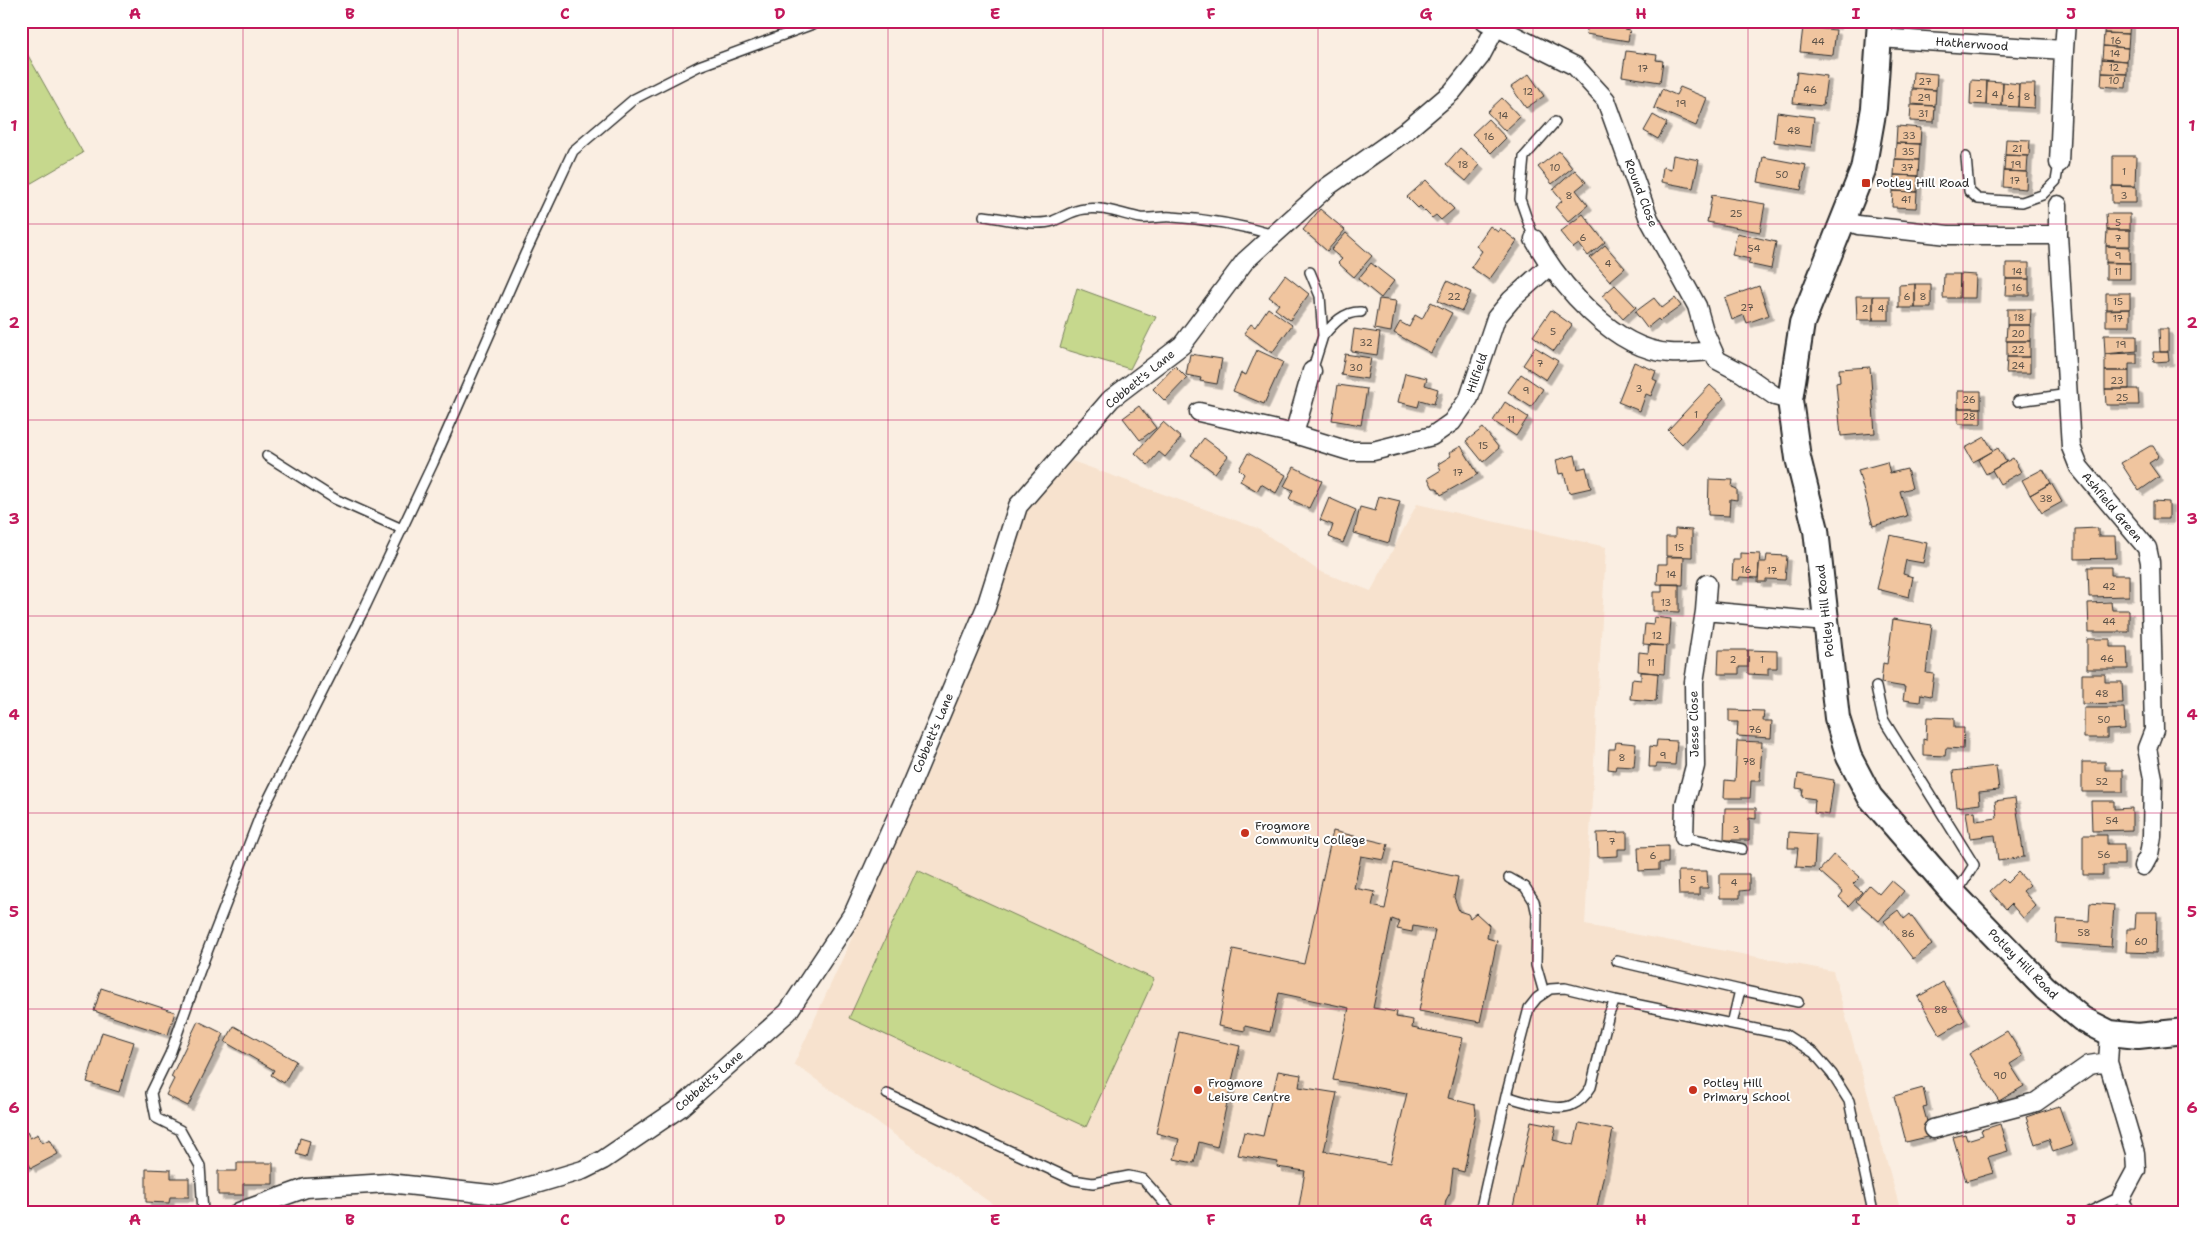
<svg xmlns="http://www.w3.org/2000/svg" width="2206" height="1233" font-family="'Shantell Sans',sans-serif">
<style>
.built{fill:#f7e2ce}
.green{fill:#c6d88d;stroke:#78825c}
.building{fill:#f0c59f;stroke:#2b2b2b;filter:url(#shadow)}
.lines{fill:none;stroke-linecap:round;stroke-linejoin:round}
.lane-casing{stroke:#2b2b2b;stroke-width:12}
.street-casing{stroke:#2b2b2b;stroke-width:21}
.secondary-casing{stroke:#2b2b2b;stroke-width:28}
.lane{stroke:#fff;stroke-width:9}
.street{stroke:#fff;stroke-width:18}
.secondary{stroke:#fff;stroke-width:24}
.grid{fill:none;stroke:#c2185b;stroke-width:1;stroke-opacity:0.55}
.poi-dot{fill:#c8321e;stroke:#fff;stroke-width:2}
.labels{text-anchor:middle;stroke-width:4;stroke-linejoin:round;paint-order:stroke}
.number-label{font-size:10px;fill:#5c5248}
.street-label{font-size:12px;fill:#2b2b2b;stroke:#fff}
.poi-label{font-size:12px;fill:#2b2b2b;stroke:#fff;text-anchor:start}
.neatline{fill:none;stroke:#c2185b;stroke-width:2}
.grid-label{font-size:16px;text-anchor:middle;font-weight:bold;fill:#c2185b}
</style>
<defs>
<filter id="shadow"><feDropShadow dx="4.5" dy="4.5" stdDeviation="0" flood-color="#0004"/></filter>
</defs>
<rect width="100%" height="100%" fill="#faeee2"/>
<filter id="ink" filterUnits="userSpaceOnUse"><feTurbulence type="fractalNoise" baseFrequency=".02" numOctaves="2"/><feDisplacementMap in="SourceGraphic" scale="10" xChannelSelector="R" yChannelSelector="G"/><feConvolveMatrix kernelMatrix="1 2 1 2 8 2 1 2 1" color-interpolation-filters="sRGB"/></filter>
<g filter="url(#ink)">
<path class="built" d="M1072 461 1257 528 1319 571 1371 591 1417 504 1606 547 1585 925 1833 971 1901 1212H1007L998 1208 794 1064 942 742 1026 511Z"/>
<path class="green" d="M21 43 83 153 21 189Z
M1077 288 1156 317 1130 369 1060 348Z
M917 870 1154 979 1086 1127 849 1018Z"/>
<path class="building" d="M1589 21H1625L1624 29 1630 30 1628 41 1586 34Z
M1810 21H1836V25Z
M2105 21H2130L2129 34 2104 33Z
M1803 27 1836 30 1833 55 1800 52Z
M2104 33 2129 34 2128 48 2103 46Z
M2103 46 2128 48 2127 61 2102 59Z
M1626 51 1657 55 1656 60 1663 61 1660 82 1622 76Z
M2102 59 2127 61V74L2102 73Z
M1797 72 1827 76 1823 106 1793 103Z
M1913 72 1937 74 1936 90 1912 88Z
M2102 73 2127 74 2126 88 2101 86Z
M1529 74 1544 96 1526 108 1511 87Z
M1971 80 1987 81 1986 105 1970 104Z
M1987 81 2003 82 2002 106 1986 105Z
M2003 82 2019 84 2018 107 2002 106Z
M2019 84H2035L2034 108 2018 107Z
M1680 87 1707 98 1696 126 1654 108 1662 89 1676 95Z
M1912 89 1936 90 1935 106 1912 104Z
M1502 98 1520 117 1505 131 1487 112Z
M1911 105 1935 106 1934 122 1910 121Z
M1777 112 1814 117 1811 147 1774 142Z
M1653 115 1667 123 1658 139 1644 131Z
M1488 119 1506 138 1491 153 1472 134Z
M1897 126 1921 128 1920 144 1896 143Z
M2006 139 2030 140 2029 156 2005 155Z
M1896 143 1920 144 1919 160 1895 159Z
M1460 148 1480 165 1466 181 1446 164Z
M1559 151 1572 168 1552 184 1538 167Z
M1673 155 1699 160 1693 188 1661 182 1663 167 1671 169Z
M2005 155 2028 156 2027 172 2004 171Z
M2113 156H2136L2135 186H2113Z
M1763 157 1806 165 1801 190 1758 182Z
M1895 159 1919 160 1918 176 1894 175Z
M1575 170 1586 182 1576 190 1588 205 1568 222 1555 207 1562 201 1553 190Z
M2004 171 2027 172 2026 189 2003 187Z
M1894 175 1918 176 1917 192 1893 191Z
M1426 180 1454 209 1441 220 1436 215 1432 218 1420 206 1418 208 1407 197Z
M2112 186 2136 187V203H2112Z
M1893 191 1917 192 1916 208 1892 207Z
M1712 195 1765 204 1760 232 1707 222Z
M1320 209 1345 230 1327 251 1303 230Z
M1583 214 1605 242 1588 256 1579 244 1573 248 1560 232Z
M2106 214H2130V230H2107Z
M1490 226 1498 232 1500 228 1517 241 1489 280 1471 267 1482 251 1476 246Z
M2107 230H2130V246H2106Z
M1346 233 1372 256 1354 277 1338 263 1342 259 1331 250Z
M1737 233 1776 242 1771 269 1748 264 1750 259 1732 255Z
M1605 245 1625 268 1610 281 1590 258Z
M2106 246 2130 247V263H2106Z
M2106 262 2130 263V279H2106Z
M1371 263 1394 281 1381 298 1358 279Z
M2006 263H2029V279H2006Z
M1944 274H1960L1959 298H1943Z
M1960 274 1976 275 1975 298H1960Z
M1285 275 1309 294 1290 320 1275 309 1279 304 1269 297Z
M2006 279H2029V295H2005Z
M1447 281 1471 292 1462 311 1438 301Z
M1915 284H1931V308H1915Z
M1915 284V308H1899V285Z
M1615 285 1636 307 1623 319 1602 296Z
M1759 286 1769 315 1747 323 1744 315 1732 320 1725 298Z
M2106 293H2130V309H2106Z
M1856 296H1873V320H1857Z
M1873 296H1889V320H1873Z
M1654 298 1662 308 1675 298 1681 306 1660 321 1658 319 1647 328 1635 312Z
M1379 299 1396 301 1391 332 1374 329Z
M1431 302 1452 313 1431 353 1394 333 1400 322 1409 327 1415 315 1422 319Z
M1268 308 1292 325 1272 353 1244 333 1251 324 1255 327Z
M2007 309H2031L2030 325H2007Z
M2130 309V326H2106V310Z
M1551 310 1572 325 1554 351 1533 336Z
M2007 325H2030V341H2006Z
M1354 329 1380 333 1377 355 1351 351Z
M2159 329H2168V352H2160Z
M2104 335H2137V351L2105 354Z
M2007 341H2030V357H2007Z
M1535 347 1558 361 1546 380 1523 365Z
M1257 350 1283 362 1264 404 1233 391 1241 373 1246 375Z
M2153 352H2168L2169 361 2154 362Z
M2137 353V364H2129V371H2105V354Z
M1190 354 1222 359 1217 384 1200 381 1201 378 1186 375Z
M1345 354 1371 358 1367 379 1341 375Z
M2007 357H2030V373H2006Z
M1634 362 1656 371 1653 379 1657 381 1651 396 1646 394 1640 411 1618 402Z
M1175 366 1187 378 1165 401 1153 389Z
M1870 367 1875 433 1841 436 1836 383 1840 382 1839 369Z
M2105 371H2129V389H2105Z
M1405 373 1427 378 1425 385 1438 389 1434 404 1420 400 1418 407 1398 402Z
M1521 374 1543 389 1531 407 1508 392Z
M1338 385 1367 389 1361 425 1332 420Z
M1710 385 1724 398 1682 444 1668 430Z
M2105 389H2138L2139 405H2106Z
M1958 391H1981V408H1958Z
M1505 402 1528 417 1516 436 1493 421Z
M1139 406 1156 428 1140 440 1123 418Z
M1958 408H1981V424H1958Z
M1163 422 1181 438 1165 457 1159 452 1148 465 1135 453Z
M1483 428 1499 448 1483 462 1466 441Z
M1985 437 1993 451 1973 462 1965 448Z
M1204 438 1228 456 1215 473 1191 455Z
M1461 446 1478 474 1441 495 1437 488H1433L1428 478 1441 470 1438 464 1451 456 1449 453Z
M2150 446H2153L2158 454 2157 458 2149 463 2159 477 2139 491 2121 463Z
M1998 448 2006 462 1986 474 1978 460Z
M1248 453 1286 475 1276 493 1261 484 1257 491 1240 481 1244 474 1239 469Z
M1575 455 1578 469 1586 467 1591 488 1569 493 1564 473 1559 474 1556 460Z
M2013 458 2021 472 2000 484 1992 470Z
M1887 462 1890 473 1907 469 1912 488 1900 491 1907 516 1873 526 1858 470Z
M1294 467 1322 481 1309 508 1289 499 1293 490 1284 486Z
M2043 469 2051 483 2030 495 2022 480Z
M1709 479 1733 480 1732 487 1737 489V500L1730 499 1729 516 1708 515Z
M2051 483 2062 502 2042 513 2030 495Z
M1379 496 1400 501 1389 543 1354 533 1360 507 1375 511Z
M1329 498 1356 510 1343 543 1329 537 1333 525 1320 520Z
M2153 501 2169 502V519H2153Z
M2098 528V536H2115L2116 558 2075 559V529Z
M1675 529 1692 530V557L1666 556V537H1675Z
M1890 535 1927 543 1923 563 1906 560 1903 574 1913 577 1909 597 1877 589Z
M1740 553 1760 554 1758 578 1740 577 1739 580H1732L1733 560H1740Z
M1767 555 1787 556 1785 580 1766 579V582H1758L1759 562H1766Z
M1667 557H1684L1683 585 1657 584 1658 564H1667Z
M2088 567H2111V575H2129V596L2089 597Z
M1662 584H1679V612L1653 611V592H1662Z
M2111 602 2112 610H2129V632H2089L2088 603Z
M1654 617 1671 619 1669 646 1643 644 1645 624 1653 625Z
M1893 619 1932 625 1926 673 1934 674 1931 696 1921 694 1920 702 1903 700 1905 687 1881 683 1883 663 1887 664Z
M2087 639H2110V647H2127L2128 669H2087Z
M1649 645 1666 646 1664 674 1638 671 1639 652 1648 653Z
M1719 650H1748V667H1739V674H1718Z
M1748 650 1777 651V668H1768V675L1748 674Z
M1641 672 1658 673 1656 701 1630 699 1632 679 1641 680Z
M2082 674H2105V682H2122L2123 703 2082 704Z
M2084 708H2124L2125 729 2107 730V738H2084Z
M1729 710 1764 711 1763 721H1772L1771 738 1737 736 1738 722H1729Z
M1927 717 1954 718V728H1964L1963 749 1946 748 1945 756 1923 755V739L1926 740Z
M1657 740 1677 741 1675 765 1657 764 1656 767H1649L1650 746 1656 747Z
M1737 741 1762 742 1760 781H1751L1750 798H1724L1725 780 1735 781Z
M1616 742 1636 744 1634 767 1616 766 1615 770 1608 769 1609 749H1615Z
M2082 762H2105V770H2123V792H2082Z
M1996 766 1999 790 1979 792 1980 804 1957 807 1953 771Z
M1798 774 1834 780 1829 815 1814 813 1815 799 1802 797 1803 789 1796 788Z
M2015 798 2024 857 1998 861 1995 835 1970 838 1966 812 1975 811 1976 821 1997 818 1995 801Z
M2091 801H2114V809L2132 808V830L2092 831Z
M1725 808H1756V819L1749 818V840H1724Z
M1333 831 1388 844 1384 860 1361 856 1354 888 1375 892 1372 906 1385 909 1394 863 1458 877 1454 897 1459 911 1468 914 1470 918 1476 913 1489 925 1487 938 1497 941 1480 1022 1419 1011 1435 930 1413 926 1412 932 1397 929 1400 922 1392 919 1373 1008 1397 1012 1396 1017 1413 1020 1412 1028 1463 1038 1448 1098 1475 1105 1476 1113 1464 1172 1453 1169 1450 1193 1446 1200 1444 1212H1298L1305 1171 1277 1167 1278 1162 1238 1155 1244 1132 1263 1136 1278 1071 1301 1075 1299 1087 1337 1093 1324 1151 1390 1164 1407 1093 1333 1080 1349 1008 1279 993 1270 1032 1245 1026V1031L1218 1026 1233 949 1304 964Z
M1627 832V849H1618V856L1598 857 1597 833Z
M1789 832 1816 834 1814 868 1796 867 1798 848H1788Z
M2083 835H2107V844H2124V865H2103V875H2083Z
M1668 846V863H1659V870L1639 871 1638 847Z
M1834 854 1860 877 1853 884 1862 892 1849 906 1839 897 1843 892 1819 871Z
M1678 871H1707L1708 888H1699V895H1679Z
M2018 872 2030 885 2023 891 2036 906 2023 918 2011 904 2006 909 1990 891 2003 879 2007 883Z
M1720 874H1749V890L1740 891V898H1720Z
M1891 880 1904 891 1879 921 1856 901 1869 885 1879 894Z
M2090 903 2114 905 2111 947 2056 943 2057 919 2089 921Z
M1898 910 1904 919 1910 914 1932 945 1913 959 1884 921Z
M2136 912H2157L2156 953 2126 952 2127 929H2135Z
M1943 982 1965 1020 1940 1035 1918 997Z
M101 988 175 1012 168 1035 94 1011Z
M198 1021 224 1034 188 1106 166 1095 174 1079 171 1077Z
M234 1026 296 1061 284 1083 271 1075 274 1070 225 1042Z
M2007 1031 2023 1056 2010 1064 2024 1086 1999 1101 1969 1054Z
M102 1032 134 1042 119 1092 87 1082Z
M1179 1032 1240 1046 1217 1147 1199 1142 1194 1163 1174 1159 1179 1139 1156 1133Z
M1923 1088 1927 1106 1923 1107 1931 1136 1906 1142 1894 1096Z
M2059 1106 2073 1145 2053 1152 2049 1139 2035 1144 2026 1117Z
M1531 1121 1556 1126 1553 1140 1574 1145 1579 1123 1613 1130 1596 1212H1512Z
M2000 1124 2008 1151 1988 1157 1993 1173 1966 1181 1953 1137 1965 1134 1967 1140 1983 1135 1981 1130Z
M27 1132 30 1138 38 1134 42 1143 50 1139 58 1154 31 1168 29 1164 21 1168V1135Z
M300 1138 310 1141 306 1157 296 1154Z
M237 1163H273V1184H243V1195H218V1171H237Z
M146 1169 171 1170V1178H189V1197H170L169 1203 146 1202Z"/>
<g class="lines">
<g class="lane-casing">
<path id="lane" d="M1966 157 1969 191 1978 199 2022 202 2042 195 2056 181 2059 163
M984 216C1003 218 1035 227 1053 221 1064 217 1072 210 1085 209 1104 206 1123 215 1141 218 1151 219 1162 216 1172 217 1207 219 1241 225 1274 235
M1534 239 1520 199 1524 157 1555 122
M1310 272 1320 296 1323 336 1312 371
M1323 336C1333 324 1344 311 1361 312
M2018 401 2069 394
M267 456 335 499 402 529
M1876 687 1883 719 1974 865 1955 895
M1684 837 1742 849
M1509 878 1525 887 1534 901 1537 915 1536 965 1544 993
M1617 961 1740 990 1732 1024
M1740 990 1798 1002
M1615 1000 1609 1014 1591 1087C1586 1095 1581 1101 1572 1105 1557 1112 1521 1101 1506 1096L1529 1008 1537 998 1550 989 1565 988 1615 1000 1786 1035 1814 1053 1832 1074 1849 1101 1873 1212
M887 1094 1073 1180 1093 1183 1129 1176 1143 1179 1172 1212
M203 1212 200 1166 180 1130 156 1118 151 1093 170 1054 200 970 260 816 366 605 433 463 525 254 573 151 634 99 699 66 821 21
M1480 1212 1506 1096
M2089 1212 2122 1196 2131 1212"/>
</g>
<g class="street-casing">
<path id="street" d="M1485 21 1575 66 1606 100 1649 219 1697 306 1704 331 1717 360 1742 373 1775 396 1790 400
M1879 38 2064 50 2066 21
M2059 163 2064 50
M2058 205V235L2071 447 2079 467 2147 548 2150 562 2154 730 2147 748 2153 778 2152 836 2149 855 2143 866
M1843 219 1858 225 1948 235H2058
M1534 239C1560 285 1614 350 1670 353 1684 354 1698 352 1712 351
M1312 371 1294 434 1349 451H1373L1432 436 1452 422 1469 398 1496 318 1511 300 1549 266
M1199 412 1294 434
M1705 611 1707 584
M1684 837 1685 804 1695 766 1694 682 1705 611 1826 622
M2110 1033 2108 1062 2135 1153 2136 1170 2122 1196
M1933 1129 2036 1102 2089 1065 2108 1062
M239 1212 306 1188 388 1183 499 1195 583 1170 603 1160 681 1107 788 1012 854 912 911 785 986 607 1018 506 1111 399 1182 345 1245 261 1327 187 1405 132 1452 92 1480 57 1499 21"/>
</g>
<g class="secondary-casing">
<path id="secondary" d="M1880 21 1874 108 1863 170 1802 323 1790 400 1798 458 1816 530 1837 718 1849 757 1870 797 1955 895 2045 988 2082 1019 2110 1033 2138 1036 2185 1031"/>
</g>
<use href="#lane" class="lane"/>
<use href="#street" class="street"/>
<use href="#secondary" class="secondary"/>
</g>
</g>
<path class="grid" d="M243 21V1212M458 21V1212M673 21V1212M888 21V1212M1103 21V1212M1318 21V1212M1533 21V1212M1748 21V1212M1963 21V1212M21 224H2185M21 420H2185M21 616H2185M21 813H2185M21 1009H2185"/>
<g class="poi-dot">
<rect x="1861" y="178" width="10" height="10" rx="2.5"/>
<circle cx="1245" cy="833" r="5"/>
<circle cx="1198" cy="1090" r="5"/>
<circle cx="1693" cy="1090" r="5"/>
</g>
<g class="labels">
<g class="number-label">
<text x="2116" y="44">16</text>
<text x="1818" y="45">44</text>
<text x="2115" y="57">14</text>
<text x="2114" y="71">12</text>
<text x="1643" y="72">17</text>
<text x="2114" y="84">10</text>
<text x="1925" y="85">27</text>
<text x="1810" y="93">46</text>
<text x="1528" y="95">12</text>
<text x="1979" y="97">2</text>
<text x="1995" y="98">4</text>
<text x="2011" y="99">6</text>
<text x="2027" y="100">8</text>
<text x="1924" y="101">29</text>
<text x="1681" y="107">19</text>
<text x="1923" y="117">31</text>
<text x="1503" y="119">14</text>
<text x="1794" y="134">48</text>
<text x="1909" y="139">33</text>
<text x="1489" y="140">16</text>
<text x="2017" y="152">21</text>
<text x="1908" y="155">35</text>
<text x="1463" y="168">18</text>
<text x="2016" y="168">19</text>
<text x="1555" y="171">10</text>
<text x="1907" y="171">37</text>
<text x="2124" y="175">1</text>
<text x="1782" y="178">50</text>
<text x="2015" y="184">17</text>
<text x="1569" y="199">8</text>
<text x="2124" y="199">3</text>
<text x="1906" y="203">41</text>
<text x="1736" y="217">25</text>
<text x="2118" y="226">5</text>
<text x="1583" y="241">6</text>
<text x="2118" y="242">7</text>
<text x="1754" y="252">54</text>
<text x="2118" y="259">9</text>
<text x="1608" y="267">4</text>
<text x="2017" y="275">14</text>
<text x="2118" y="275">11</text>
<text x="2017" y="291">16</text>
<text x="1454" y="300">22</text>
<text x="1907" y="300">6</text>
<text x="1923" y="300">8</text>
<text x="2118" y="305">15</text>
<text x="1747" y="311">27</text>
<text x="1865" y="312">2</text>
<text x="1881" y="312">4</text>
<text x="2019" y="321">18</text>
<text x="2118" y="322">17</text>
<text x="1553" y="335">5</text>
<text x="2018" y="337">20</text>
<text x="1366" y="346">32</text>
<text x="2121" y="348">19</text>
<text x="2018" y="353">22</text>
<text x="1540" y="367">7</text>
<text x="2018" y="369">24</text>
<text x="1356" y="371">30</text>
<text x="2117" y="384">23</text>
<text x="1639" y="392">3</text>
<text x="1526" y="394">9</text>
<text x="2122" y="401">25</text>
<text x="1969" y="403">26</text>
<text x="1696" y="418">1</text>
<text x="1969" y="420">28</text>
<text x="1511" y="423">11</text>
<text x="1483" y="449">15</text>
<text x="1458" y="476">17</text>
<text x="2046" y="502">38</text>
<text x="1679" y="551">15</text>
<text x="1746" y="573">16</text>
<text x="1772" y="574">17</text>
<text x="1671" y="578">14</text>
<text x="2109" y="590">42</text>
<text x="1666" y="606">13</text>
<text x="2109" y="625">44</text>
<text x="1657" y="639">12</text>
<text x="2107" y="662">46</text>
<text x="1733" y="663">2</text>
<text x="1762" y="663">1</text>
<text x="1651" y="666">11</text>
<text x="2102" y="697">48</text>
<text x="2104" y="723">50</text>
<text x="1755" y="733">76</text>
<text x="1663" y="759">9</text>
<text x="1622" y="761">8</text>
<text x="1749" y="765">78</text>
<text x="2102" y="785">52</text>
<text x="2112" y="824">54</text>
<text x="1736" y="833">3</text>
<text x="1612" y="845">7</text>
<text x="2104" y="858">56</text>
<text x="1653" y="859">6</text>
<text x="1693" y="883">5</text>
<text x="1734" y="886">4</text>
<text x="2084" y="936">58</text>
<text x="1908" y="937">86</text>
<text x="2141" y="945">60</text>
<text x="1941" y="1013">88</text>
<text x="2000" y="1079">90</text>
</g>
<g class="street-label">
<text transform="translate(1972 44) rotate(4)" y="4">Hatherwood</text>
<text transform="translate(1641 193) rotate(69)" y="4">Round Close</text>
<text transform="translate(1477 373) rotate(-71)" y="4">Hilfield</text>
<text transform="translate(1140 379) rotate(-39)" y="4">Cobbett's Lane</text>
<text transform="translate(2112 507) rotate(50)" y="4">Ashfield Green</text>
<text transform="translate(1825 611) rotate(-96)" y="4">Potley Hill Road</text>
<text transform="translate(1694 724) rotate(-91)" y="4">Jesse Close</text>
<text transform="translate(933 733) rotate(-67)" y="4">Cobbett's Lane</text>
<text transform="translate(2023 964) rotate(45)" y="4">Potley Hill Road</text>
<text transform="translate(709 1081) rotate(-41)" y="4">Cobbett's Lane</text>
</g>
<g class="poi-label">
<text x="1876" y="187">Potley Hill Road</text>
<text x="1255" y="830">Frogmore<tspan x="1255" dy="14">Community College</tspan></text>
<text x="1208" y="1087">Frogmore<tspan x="1208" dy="14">Leisure Centre</tspan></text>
<text x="1703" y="1087">Potley Hill<tspan x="1703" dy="14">Primary School</tspan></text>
</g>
</g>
<rect width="2206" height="1233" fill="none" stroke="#fff" stroke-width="55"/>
<rect x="28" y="28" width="2150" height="1178" class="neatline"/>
<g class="grid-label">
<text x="135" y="19">A</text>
<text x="350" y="19">B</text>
<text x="565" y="19">C</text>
<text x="780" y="19">D</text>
<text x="995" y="19">E</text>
<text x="1211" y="19">F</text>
<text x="1426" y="19">G</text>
<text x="1641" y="19">H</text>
<text x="1856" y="19">I</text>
<text x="2071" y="19">J</text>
<text x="14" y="131">1</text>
<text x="2192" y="131">1</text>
<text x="14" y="328">2</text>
<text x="2192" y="328">2</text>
<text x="14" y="524">3</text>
<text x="2192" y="524">3</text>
<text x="14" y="720">4</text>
<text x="2192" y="720">4</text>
<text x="14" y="917">5</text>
<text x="2192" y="917">5</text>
<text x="14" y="1113">6</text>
<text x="2192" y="1113">6</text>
<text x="135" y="1225">A</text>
<text x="350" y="1225">B</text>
<text x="565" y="1225">C</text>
<text x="780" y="1225">D</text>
<text x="995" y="1225">E</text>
<text x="1211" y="1225">F</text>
<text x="1426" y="1225">G</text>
<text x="1641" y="1225">H</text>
<text x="1856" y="1225">I</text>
<text x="2071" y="1225">J</text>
</g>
</svg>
